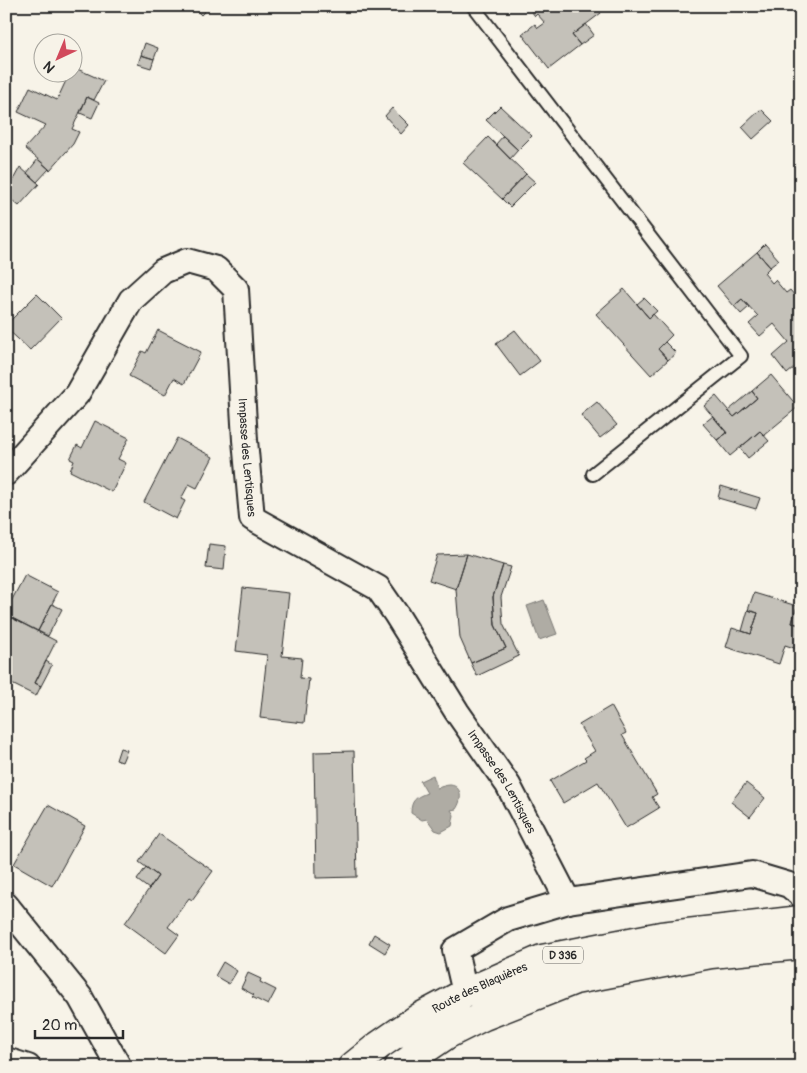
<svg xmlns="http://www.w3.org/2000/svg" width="807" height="1073" font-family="Pangolin,sans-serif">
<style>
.water{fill:#afaca4;stroke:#7a7874}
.building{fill:#c4c1b9;stroke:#2b2b2b}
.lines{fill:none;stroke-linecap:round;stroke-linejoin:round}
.service-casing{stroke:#2b2b2b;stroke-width:16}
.minor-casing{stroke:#2b2b2b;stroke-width:28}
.primary-casing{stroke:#2b2b2b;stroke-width:31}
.service{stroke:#f7f3e8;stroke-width:12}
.minor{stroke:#f7f3e8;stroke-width:24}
.primary{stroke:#f7f3e8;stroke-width:28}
.labels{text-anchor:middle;stroke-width:4.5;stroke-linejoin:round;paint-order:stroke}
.shield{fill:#f7f3e8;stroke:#686764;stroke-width:1}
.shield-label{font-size:11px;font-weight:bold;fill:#2b2b2b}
.street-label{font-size:12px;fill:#2b2b2b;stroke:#f7f3e8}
</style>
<rect width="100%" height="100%" fill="#f7f3e8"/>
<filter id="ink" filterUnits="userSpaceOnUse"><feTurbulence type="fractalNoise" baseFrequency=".02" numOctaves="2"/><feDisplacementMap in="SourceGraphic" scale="10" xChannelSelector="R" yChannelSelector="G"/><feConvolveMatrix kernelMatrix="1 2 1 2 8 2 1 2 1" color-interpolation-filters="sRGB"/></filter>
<g filter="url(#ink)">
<path class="water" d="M544 600 557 634 539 640 527 606Z
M433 775 437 788C441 787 446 785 450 785 463 786 462 801 456 809L451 810 454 815 452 826 441 832 435 830 427 819 422 820 411 813C411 800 416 797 427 793L420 781Z"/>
<path class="building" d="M192 6H210L201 15Z
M527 6H596L601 13 572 35 580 45 549 69 522 34 535 24 538 28 545 23 537 14 535 16Z
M586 24 594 35 580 45 572 35Z
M145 43 158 48 154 59 141 55Z
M141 55 154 59 151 68 138 64Z
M73 67 104 81 94 100 87 97 72 129 79 132 73 144 50 170 25 148 46 125 18 112 30 87 57 100 70 72H72Z
M87 97 99 103 92 118 80 113Z
M500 106 532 136 518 150 486 120Z
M392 108 409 125 401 134 385 116Z
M761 109 773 121 753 139 742 127Z
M503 136 518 150 510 159 496 144Z
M488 137 526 174 502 199 463 163Z
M38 159 49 169 37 182 27 173Z
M20 167 39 184 19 206 6 195V193Z
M526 174 535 182 510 207 502 199Z
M765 244 779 260 770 267 757 252Z
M757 252 770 267 764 273 772 283 775 280 786 293 790 290 801 303V362L787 374 773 356 789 342 774 324 760 336 749 324 758 316 742 299 734 306 717 286Z
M624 289 649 318 653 314 672 335 658 349 668 360 651 375 596 314Z
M37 294 61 318 30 350 6 328V325Z
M644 298 657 311 649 318 637 304Z
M742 299 749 307 741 314 734 306Z
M158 330 201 352 184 384 174 378 165 395 129 376 142 351 146 353Z
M515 330 540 361 520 376 496 344Z
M665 342 676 353 668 360 658 349Z
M771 375 798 407 764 435 760 431 730 456 717 440 727 433 704 406 716 396 734 417 757 398 752 391Z
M752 391 757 398 734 417 728 411Z
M597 402 617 425 600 438 581 415Z
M713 416 727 433 717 440 703 424Z
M95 421 129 438 118 459 126 463 112 492 70 471 74 461 70 459 77 445 82 448Z
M760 431 769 441 748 458 740 448Z
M177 438 213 457 197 488 189 484 181 499 185 501 176 519 144 502Z
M721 486 760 498 756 509 718 498Z
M209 544 226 546 224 570 206 568Z
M467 554 503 565 493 597 495 625 506 648 471 663 460 638 456 589Z
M467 554 456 589 429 580 437 555Z
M503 565 511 567 501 597 503 624 519 656 477 676 471 663 506 648 495 625 493 597Z
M25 575 58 592 38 631 6 615V611Z
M243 588 289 593 282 656 302 658 300 678 309 679 304 723 260 718 267 655 236 651Z
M754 593 797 606 792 623 801 625V638L797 649 785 645 779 664 726 647 732 628 751 634 758 613 748 610Z
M52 604 62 609 48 636 38 631Z
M797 606 801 607V625L792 623Z
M748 610 758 613 751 634 742 631Z
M6 615 56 641 35 683 41 686 36 696 6 681Z
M46 661 52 665 41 686 35 683Z
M611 706 626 733 622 735 657 794 652 797 659 808 626 828 598 782 563 803 550 781 586 760 584 758 595 751 579 725Z
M120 748 127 750 122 762 116 760Z
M354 751 357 877 316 878 314 752Z
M746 783 765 798 750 817 731 802Z
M48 805 85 826 52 886 14 864Z
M159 834 213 871 192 900 189 898 168 927 179 935 166 953 125 923 158 876 139 862Z
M146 867 158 876 149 889 137 880Z
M374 934 390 944 385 953 369 943Z
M223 962 237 971 229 984 215 976Z
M248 973 261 979 260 982 276 990 268 1005 252 997 254 995 241 988Z
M253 1062 280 1063V1067H253Z"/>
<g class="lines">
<g class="service-casing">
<path id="service" d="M473 6 741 356 593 474"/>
</g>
<g class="minor-casing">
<g id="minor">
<path id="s1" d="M6 473 77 394 131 300 163 271 187 261 216 269 236 289 245 440 252 518 378 588 396 614 457 712 508 785 568 901"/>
<path d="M6 905 80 997 119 1067"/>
<path d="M469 994C491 1001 533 981 556 973L575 980"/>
<path d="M414 1049 458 1003 465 993 455 950 508 919 568 901 752 874 789 885 801 895"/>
<path d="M6 1060 28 1067"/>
</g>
</g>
<g class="primary-casing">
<g id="primary">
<path id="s2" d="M352 1067 378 1046 420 1017 465 993 542 959 661 936 801 920"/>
<path d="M399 1067 448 1034 484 1016 575 980 711 954 801 945"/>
</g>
</g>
<use href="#service" class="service"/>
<use href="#minor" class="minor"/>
<use href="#primary" class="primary"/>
</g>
</g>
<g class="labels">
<rect class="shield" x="543" y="946.5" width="40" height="17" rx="4"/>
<g class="shield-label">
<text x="563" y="959">D 336</text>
</g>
<g class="street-label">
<text dy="4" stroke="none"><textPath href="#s1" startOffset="511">Impasse des Lentisques</textPath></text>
<text dy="4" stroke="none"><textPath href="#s1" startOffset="946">Impasse des Lentisques</textPath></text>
<text dy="4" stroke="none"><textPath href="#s2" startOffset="151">Route des Blaquières</textPath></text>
</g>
</g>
<rect width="807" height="1073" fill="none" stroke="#f7f3e8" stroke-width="25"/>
<rect x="12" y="12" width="782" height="1048" fill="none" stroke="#2b2b2b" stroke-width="2" filter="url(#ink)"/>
<g transform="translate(58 58) rotate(224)"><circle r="24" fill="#f7f3e8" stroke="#a5a39c"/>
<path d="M0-4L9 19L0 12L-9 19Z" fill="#d1495b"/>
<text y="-8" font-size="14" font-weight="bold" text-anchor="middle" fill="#2b2b2b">N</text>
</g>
<path d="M35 1030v8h88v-8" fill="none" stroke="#2b2b2b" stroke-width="2.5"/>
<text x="42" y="1030" font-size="15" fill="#2b2b2b" stroke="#f7f3e8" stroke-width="4" paint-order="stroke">20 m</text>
</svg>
